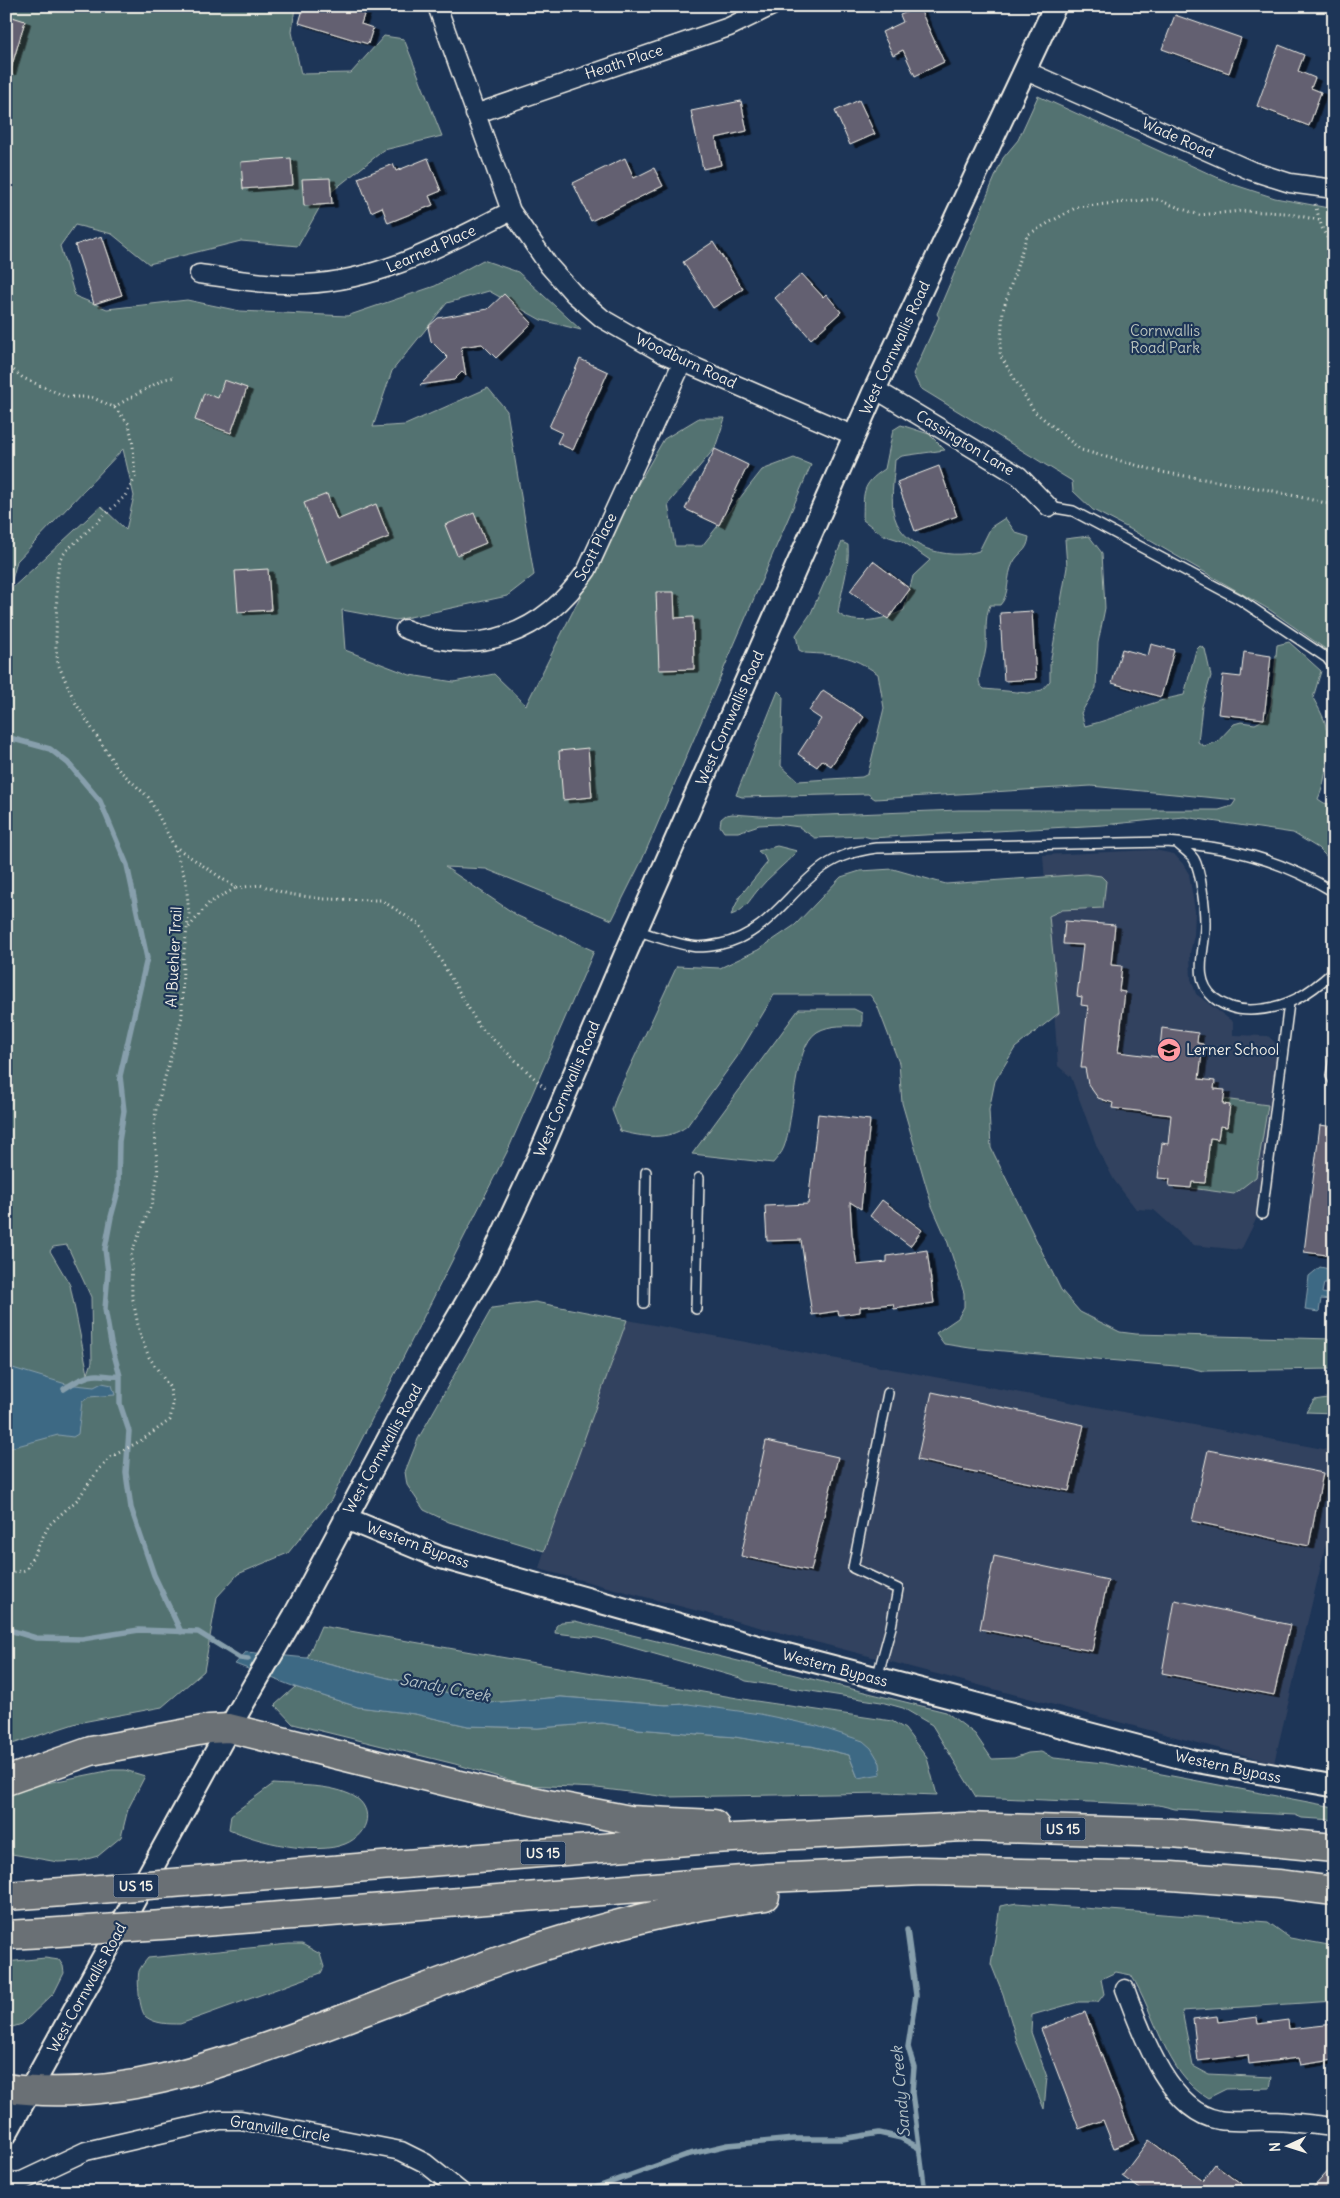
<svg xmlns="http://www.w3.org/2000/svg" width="1340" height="2198" font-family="Delius,sans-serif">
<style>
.built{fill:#32425f}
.green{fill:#537271;stroke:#a4b2ac;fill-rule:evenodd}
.water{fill:#3e6984;stroke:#879fac}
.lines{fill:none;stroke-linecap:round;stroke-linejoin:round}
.stream{stroke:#879fac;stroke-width:5.5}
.building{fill:#646071;stroke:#f4f1e8;filter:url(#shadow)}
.service-casing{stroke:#f4f1e8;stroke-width:12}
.minor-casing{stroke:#f4f1e8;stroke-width:21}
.tertiary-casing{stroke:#f4f1e8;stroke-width:25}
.motorway-casing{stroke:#f4f1e8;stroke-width:31}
.path{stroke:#f4f1e8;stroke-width:3;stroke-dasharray:1 4;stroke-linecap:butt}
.service{stroke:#1d3557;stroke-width:9}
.minor{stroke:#1d3557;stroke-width:18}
.tertiary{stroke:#1d3557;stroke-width:21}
.motorway{stroke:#6b7074;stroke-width:28}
.motorway-bridge-casing{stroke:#f4f1e8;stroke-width:31;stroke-linecap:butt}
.motorway-bridge{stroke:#6b7074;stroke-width:28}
.labels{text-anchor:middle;stroke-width:4.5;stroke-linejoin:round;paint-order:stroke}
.shield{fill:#1d3557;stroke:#b4b9bc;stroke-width:1}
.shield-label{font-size:14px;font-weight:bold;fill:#f4f1e8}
.street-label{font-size:15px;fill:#f4f1e8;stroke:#1d3557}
.park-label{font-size:15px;fill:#bcc5be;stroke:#1d3557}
.poi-label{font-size:15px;fill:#f4f1e8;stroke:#1d3557;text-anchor:start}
.water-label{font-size:16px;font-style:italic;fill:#b4c1c5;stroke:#1d3557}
</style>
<defs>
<filter id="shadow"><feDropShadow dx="5.5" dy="3" stdDeviation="0" flood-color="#0009"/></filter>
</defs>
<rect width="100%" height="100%" fill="#1d3557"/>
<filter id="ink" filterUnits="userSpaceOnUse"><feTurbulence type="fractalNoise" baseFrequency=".02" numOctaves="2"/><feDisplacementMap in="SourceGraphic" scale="10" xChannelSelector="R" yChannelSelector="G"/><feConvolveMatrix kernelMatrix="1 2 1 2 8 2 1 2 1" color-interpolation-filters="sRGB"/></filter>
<g filter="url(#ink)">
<path class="built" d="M1154 850 1174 854 1183 864 1189 874 1195 911 1194 935 1190 953 1191 979 1196 994 1233 1022V1035L1268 1036 1280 1047 1282 1052 1273 1185 1241 1250 1193 1245 1154 1210 1136 1209 1114 1180 1097 1147 1071 1077 1058 1066 1043 855Z
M627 1320 1334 1451V1510L1274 1763 539 1569 544 1551Z"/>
<path class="green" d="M6 6H295L292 32 301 74 351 73 384 36 404 39 442 136 384 150 326 196 298 246 241 241 149 264 112 234 75 225 60 246 75 296 107 309 187 300 240 311 347 316 435 286 483 260 518 272 581 330 541 320 489 291 447 303 392 371 373 427 405 425 488 388 507 411 534 575 507 596 396 620 342 610 345 650 410 675 454 682 494 674 526 705 625 507 664 439 699 418H725L715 448 668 504 675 546H702L762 470 794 458 811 465 642 860 612 920 486 869 445 867 518 916 594 951 508 1150 331 1500 288 1553 238 1574 217 1597 204 1671 162 1707 77 1723 6 1746ZM123 449 134 496 126 530 101 506 9 591 17 561ZM67 1245 91 1297 92 1362 88 1374 70 1285 50 1251 53 1247Z
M1038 96 1232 184 1275 198 1334 209V655L1270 610 1130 529 1093 510 1073 491 1072 481 920 388 913 374 939 317 937 314 1003 158 1018 140Z
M901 425 929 434 945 450 902 456 895 460C894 476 891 494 893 510 898 548 948 561 979 551L991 527 1005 518 1016 533 1029 537C1027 553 1019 551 1013 563 1006 576 1010 595 1000 605H990C984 619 987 634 986 648 985 658 980 669 979 679 979 683 980 686 984 689L1028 693 1042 690 1050 681V664L1067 567 1065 539 1089 536 1102 553 1105 608 1098 643 1096 688 1081 713 1085 726C1119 718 1150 701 1184 695L1196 650 1200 646 1205 649 1211 676 1202 706 1198 742 1204 746 1217 742 1234 724 1241 722 1255 724 1267 718 1271 705 1277 645 1289 642 1321 671 1313 698C1317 705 1322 714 1325 722 1330 743 1327 781 1318 799L1324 803 1334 805V864L1318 848 1293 833 1184 817 1103 825 871 838 863 836 815 838 799 827 778 824 759 825 738 832H724L720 826 721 819 726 815 732 814 775 817 959 810H1219L1232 806 1236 800 1091 786 875 799 868 794 742 797 736 795 778 691 783 696 781 766 798 781 862 777 868 774 884 708 878 674C850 654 838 655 805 653L799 650 796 635 811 613 842 542 848 545C850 568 841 590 838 613 853 627 888 619 904 610L913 576 930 560 902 541 883 535 863 520C864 493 860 485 885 469L893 430Z
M777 846 797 851C785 865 769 876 757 891 749 901 744 911 731 915L740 896 767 863 764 856 758 851Z
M893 869 946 884 1086 874 1101 876 1106 881 1103 908 1062 910 1049 916 1059 1013 1015 1048 995 1081 989 1110 991 1148 1061 1290 1080 1312 1120 1332 1136 1334 1334 1339V1369L1203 1371 1187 1367 970 1348 944 1344 936 1333 958 1318 964 1307V1293L947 1240 932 1206 902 1103 899 1063 877 1005 870 995H774L737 1057 687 1126C668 1141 642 1137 620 1131L612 1110 616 1097 677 966 720 968 758 950 795 925 841 877 860 871Z
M799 1009H854L862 1013V1026C847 1026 830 1024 817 1032 793 1047 794 1122 784 1147 782 1153 777 1158 773 1163L692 1154Z
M1223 1099 1268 1105 1256 1177 1234 1194 1191 1188 1192 1182 1205 1183 1196 1147 1220 1126 1227 1127 1230 1105 1223 1104Z
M535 1302 627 1320 544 1551 449 1522 424 1510 407 1485 405 1472 418 1439 492 1308Z
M1334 1397V1413L1306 1412 1314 1400Z
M575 1621 946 1712 975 1734 992 1759 1014 1758 1028 1753 1041 1752 1054 1758 1104 1763 1334 1807V1820L1302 1818 1295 1815 1175 1809 1159 1805 976 1797 932 1725 903 1708 881 1702 746 1681 740 1678 598 1638 555 1633 556 1626 561 1622Z
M321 1626 749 1700 892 1721 905 1729 927 1758 937 1795 884 1793 668 1797 597 1788 526 1785 455 1764 293 1724 275 1705 295 1687 358 1707 415 1714 468 1726 538 1728 602 1723 638 1729 735 1737 778 1744 811 1746 849 1755 858 1778 880 1762 688 1704 666 1705 561 1697 489 1703 307 1658Z
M112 1770H125L145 1776 128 1809 121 1837 98 1856 80 1861 58 1862 6 1853V1793L22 1788Z
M273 1784C297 1786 327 1784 349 1794 376 1805 370 1834 345 1844 316 1856 257 1842 229 1829L231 1815Z
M1017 1903 1268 1922 1290 1938 1334 1946V2001L1182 2011 1193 2066 1208 2074 1272 2077 1270 2088 1226 2089 1208 2098C1165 2074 1156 2014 1131 1975L1116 1972 1101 1979 1104 1994 1098 2002H1078L1032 2015 1031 2032 1047 2077 1044 2109 1018 2045 1003 1994 991 1964 1000 1906Z
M289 1944H302L320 1954 324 1967 321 1973 180 2024C168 2024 156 2024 146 2017 139 2011 137 1979 139 1971 141 1966 145 1962 148 1958Z
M45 1958 59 1960 63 1966 64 1973 54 1993 22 2024 6 2029V1962Z"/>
<path class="water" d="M1320 1267 1334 1270V1294L1329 1293 1328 1283H1324L1322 1293 1331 1294 1330 1300 1321 1299 1319 1312 1305 1310 1309 1276Z
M6 1366 66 1384 94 1387 102 1383 112 1385 115 1395 89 1397 82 1402 78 1434 73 1437 58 1435 6 1449Z
M246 1652 307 1658 489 1703 561 1697 666 1705 688 1704 760 1714 817 1726 863 1741 871 1748 880 1763 881 1774 858 1778 849 1755 811 1746 778 1744 735 1737 638 1729 602 1723 538 1728 468 1726 415 1714 358 1707 295 1687 235 1664Z"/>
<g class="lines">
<path class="stream" d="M6 737 50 749 68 763 100 801 127 865 147 958 120 1076 124 1111 119 1141 118 1191 111 1217 105 1249 108 1272 105 1309 111 1343 120 1376V1404L129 1431 126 1473 131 1508 154 1575 181 1632
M64 1389C74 1382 87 1374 99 1375 107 1375 112 1377 120 1376
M6 1629 36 1638 82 1639 139 1630 198 1632 240 1658 248 1659
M907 1930 916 1995 908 2047 914 2067 912 2093 925 2192
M584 2192 686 2155 728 2145 794 2139H842L879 2133 901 2138 919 2148"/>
</g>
<path class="building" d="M304 6H367L361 24 373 28 368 44 299 23Z
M919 7 944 62 915 76 903 50 893 55 882 32 903 22 900 15Z
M6 15 25 21 10 72 6 71Z
M1175 15 1241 38 1229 73 1162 49Z
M1279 45 1304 55 1298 71 1315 78 1311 88 1321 92 1309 126 1257 106Z
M859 100 875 134 850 145 835 111Z
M741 101 747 131 716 138 721 165 703 169 691 111Z
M291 158 293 185 243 189 241 162Z
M428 158 441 191 429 196 433 205 388 223 382 207 371 212 358 178 393 164 396 171Z
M625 158 634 178 654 168 663 186 591 221 573 183Z
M330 178 332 204 304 206 302 179Z
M102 236 122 295 94 304 75 245Z
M713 242 743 289 713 308 683 262Z
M802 274 823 297 826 294 841 312 811 339 775 298Z
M504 294 532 323 496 358 482 344 461 347 466 376 462 372 454 380 420 385 448 358 431 341 428 327 438 318 488 309Z
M580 359 608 372 573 450 557 443 562 433 549 427Z
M224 380 247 388 231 433 195 420 204 393 218 398Z
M715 449 748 465 719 525 685 509Z
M939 466 957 516 915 531 897 482Z
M327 494 337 520 376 504 389 537 327 562 304 503Z
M474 513 486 543 457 555 445 525Z
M873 561 910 589 888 619 850 591Z
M268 569 271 610 238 612 235 571Z
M656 592H674L675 618 693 617 694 669 659 670Z
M1032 611 1036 679 1004 681 1000 613Z
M1151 644 1174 650 1161 697 1112 683 1122 649 1148 656Z
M1244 652 1271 656 1264 719 1218 714 1223 675 1241 677Z
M823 690 864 717 831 766 822 760 817 767 798 754 821 719 809 711Z
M588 748 592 797 563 800 559 751Z
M1065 921 1115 925 1111 965 1122 966 1119 991 1125 992 1118 1052 1159 1057 1162 1028 1198 1033 1197 1043 1203 1044 1199 1079 1215 1081 1214 1089 1225 1090 1223 1104 1230 1105 1227 1127 1220 1126 1218 1139 1210 1138 1205 1183 1192 1182 1191 1188 1169 1186 1170 1179 1158 1178 1162 1143 1168 1144 1171 1115 1112 1108 1113 1103 1098 1098 1088 1084 1085 1068H1081L1088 1006 1081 1005 1082 997 1077 996 1083 945 1063 944Z
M818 1114 870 1120 861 1209 850 1202 852 1234 857 1265 887 1262V1256L927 1250 934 1303 894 1309 893 1304 860 1307V1312L839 1315 838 1311 812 1315 801 1240 767 1241 765 1206 808 1204Z
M1320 1125 1334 1127V1256L1304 1252Z
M882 1200 922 1230 910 1246 870 1216Z
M932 1392 1084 1425 1069 1491 917 1460Z
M766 1441 838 1457 811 1571 741 1556Z
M1208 1450 1323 1473 1309 1546 1192 1521Z
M994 1556 1108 1580 1092 1651 980 1629Z
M1175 1600 1290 1625 1274 1695 1162 1673Z
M1085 2012 1134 2140 1114 2148 1103 2120 1079 2129 1041 2029Z
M1217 2016 1218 2022 1257 2017 1258 2024 1288 2020 1289 2029 1334 2024V2060L1300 2065 1298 2058 1249 2064 1248 2055 1198 2061 1193 2019Z
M1149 2140 1203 2180 1215 2164 1252 2192H1144L1122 2176Z
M1334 2165V2192H1309Z"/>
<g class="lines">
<g class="service-casing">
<path id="service" d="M1049 507 1073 511 1239 599 1327 658 1334 667
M1177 843C1182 848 1190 853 1194 859 1201 871 1205 908 1205 923 1206 949 1191 978 1214 998 1224 1006 1237 1010 1250 1010 1286 1009 1308 995 1334 971
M636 930C654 936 672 943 691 946 701 948 711 946 721 944 768 934 787 893 823 867 840 855 856 851 876 848L1166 842C1230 847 1278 858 1334 892
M1334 1059 1331 1076 1334 1081
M1262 1214 1289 1003
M644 1303 646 1172
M696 1309 699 1178
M877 1678 891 1627 898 1589 853 1568 888 1393"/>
</g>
<g class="minor-casing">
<path id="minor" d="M437 6 511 211 549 266 574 294 603 319 662 353 855 436
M1026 71 1252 171 1290 183 1334 189
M475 114 729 27 772 6
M199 274C234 279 270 286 305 284 383 280 443 245 511 211
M875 389 1019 476 1049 507
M405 629C478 660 544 633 587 570L683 361
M1125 1989C1141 2031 1168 2112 1219 2120 1235 2123 1253 2120 1269 2121 1290 2121 1312 2125 1334 2127
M6 2183 22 2181 86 2151 220 2120H241L401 2151 425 2163 461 2192"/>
</g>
<g class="tertiary-casing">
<path id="tertiary" d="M345 1518 439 1557 774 1651 1194 1761 1334 1786
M6 2134 229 1728 294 1616 410 1398 488 1266 539 1156 625 955 875 389 1055 6"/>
</g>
<g class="motorway-casing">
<path id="motorway" d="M6 1781 91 1751 209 1729 229 1728 488 1792 547 1804 630 1820 714 1824
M209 1880 712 1839 965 1827 1172 1833 1334 1848
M6 1896 63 1892
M177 1924 768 1878 923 1871 1171 1876 1278 1884 1334 1891
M6 1935 44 1933
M6 2088C114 2103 215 2066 314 2030 378 2006 442 1981 507 1958 591 1929 677 1907 765 1896"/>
</g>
<path class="path" d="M1315 204 1322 228 1334 250
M1319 220 1285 213 1242 211 1199 215 1155 199 1077 207 1027 235 1003 310 1000 355 1034 411 1081 450 1161 472 1269 490 1334 505
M6 364 23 378 67 397H91L114 407 129 424 133 445 135 478 125 496 66 551 60 559 57 577 56 647 58 664 75 702 117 768 148 797 156 811 174 846 186 881 189 914 183 959 182 1017 156 1109 154 1127 158 1174 152 1203 131 1254 132 1295 140 1335 149 1357 170 1388 173 1404 170 1420 142 1440 111 1457 99 1469 78 1499 49 1525 26 1570 6 1574
M114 407 164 379 176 377
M6 442 11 441
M174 846 236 888 260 885 288 894 324 899 381 900 420 925 479 1026 547 1090
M189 927 209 903 236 888"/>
<use href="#service" class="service"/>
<use href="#minor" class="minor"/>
<use href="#tertiary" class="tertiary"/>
<use href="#motorway" class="motorway"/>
<g class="motorway-bridge-casing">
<path id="motorway-bridge" d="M63 1892 209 1880
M44 1933 177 1924"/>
</g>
<use href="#motorway-bridge" class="motorway-bridge"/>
</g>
</g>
<defs>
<g id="school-disc" transform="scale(1.25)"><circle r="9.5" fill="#ff9aa2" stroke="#1d3557"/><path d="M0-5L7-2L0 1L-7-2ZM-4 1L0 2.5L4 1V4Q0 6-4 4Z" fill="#111"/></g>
</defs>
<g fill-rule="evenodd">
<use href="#school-disc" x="1169" y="1050"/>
</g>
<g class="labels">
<g class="shield">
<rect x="1040.5" y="1817.5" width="45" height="23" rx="4"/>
<rect x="520.5" y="1841.5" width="45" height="23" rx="4"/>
<rect x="113.5" y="1874.5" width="45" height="23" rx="4"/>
</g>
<g class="shield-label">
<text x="1063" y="1834">US 15</text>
<text x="543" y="1858">US 15</text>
<text x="136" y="1891">US 15</text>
</g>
<g class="street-label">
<text transform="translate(624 62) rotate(-18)" y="5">Heath Place</text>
<text transform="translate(1178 138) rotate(24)" y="5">Wade Road</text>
<text transform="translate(431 249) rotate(-24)" y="5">Learned Place</text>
<text transform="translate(895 348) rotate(-65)" y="5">West Cornwallis Road</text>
<text transform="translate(686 361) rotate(25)" y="5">Woodburn Road</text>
<text transform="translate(965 443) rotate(31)" y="5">Cassington Lane</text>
<text transform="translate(596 547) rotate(-63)" y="5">Scott Place</text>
<text transform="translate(730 718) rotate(-66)" y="5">West Cornwallis Road</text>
<text transform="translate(174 957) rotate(-87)" y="5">Al Buehler Trail</text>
<text transform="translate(567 1089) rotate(-67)" y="5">West Cornwallis Road</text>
<text transform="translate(383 1449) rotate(-61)" y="5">West Cornwallis Road</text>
<text transform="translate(418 1545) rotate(20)" y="5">Western Bypass</text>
<text transform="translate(835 1668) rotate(15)" y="5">Western Bypass</text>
<text transform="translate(1228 1767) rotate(12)" y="5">Western Bypass</text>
<text transform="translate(87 1988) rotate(-61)" y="5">West Cornwallis Road</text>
<text transform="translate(280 2129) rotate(9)" y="5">Granville Circle</text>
</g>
<g class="park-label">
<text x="1165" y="336">Cornwallis<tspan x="1165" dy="17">Road Park</tspan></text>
</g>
<g class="poi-label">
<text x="1186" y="1055">Lerner School</text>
</g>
<g class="water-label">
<text transform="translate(445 1687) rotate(11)" y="6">Sandy Creek</text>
<text transform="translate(900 2092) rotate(-95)" y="6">Sandy Creek</text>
</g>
</g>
<rect width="1340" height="2198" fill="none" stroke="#1d3557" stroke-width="25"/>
<rect x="12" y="12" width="1315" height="2173" fill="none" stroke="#f4f1e8" stroke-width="2" filter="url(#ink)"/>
<g transform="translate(1288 2146) rotate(266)" stroke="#1d3557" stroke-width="4" paint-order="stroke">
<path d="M0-4L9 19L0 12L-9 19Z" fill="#f4f1e8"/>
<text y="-8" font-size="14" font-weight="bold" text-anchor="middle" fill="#f4f1e8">N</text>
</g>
</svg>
